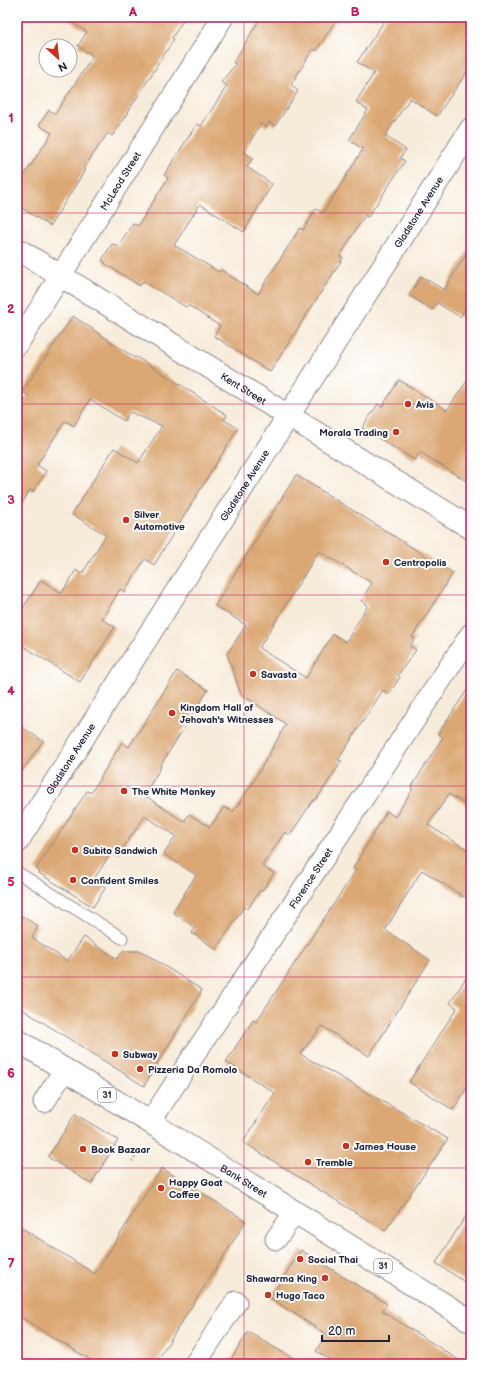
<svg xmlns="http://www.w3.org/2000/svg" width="488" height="1381" font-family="'Balsamiq Sans',sans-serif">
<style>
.building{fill:#dba874;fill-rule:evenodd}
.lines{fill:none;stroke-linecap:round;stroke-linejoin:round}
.service-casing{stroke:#8c868a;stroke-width:13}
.minor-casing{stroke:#8c868a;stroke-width:23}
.secondary-casing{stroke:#8c868a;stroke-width:24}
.primary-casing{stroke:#8c868a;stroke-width:24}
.path{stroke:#8c868a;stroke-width:2.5;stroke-dasharray:1 3;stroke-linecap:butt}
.service{stroke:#fff;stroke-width:11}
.minor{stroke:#fff;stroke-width:21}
.secondary{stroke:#fff;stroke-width:22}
.primary{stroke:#fff;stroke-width:22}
.grid{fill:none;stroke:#c2185b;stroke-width:1;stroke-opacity:0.55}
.poi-dot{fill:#c8321e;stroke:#fff;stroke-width:1.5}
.labels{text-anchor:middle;stroke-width:4;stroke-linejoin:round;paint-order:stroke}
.shield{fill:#fff;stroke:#646476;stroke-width:1}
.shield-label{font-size:9px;font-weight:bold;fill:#22223b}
.street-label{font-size:10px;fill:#22223b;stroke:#fff}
.poi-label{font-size:10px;font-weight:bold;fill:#22223b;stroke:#fff;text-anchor:start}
.neatline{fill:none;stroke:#c2185b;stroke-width:1.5}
.grid-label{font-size:13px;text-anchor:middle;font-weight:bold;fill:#c2185b}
</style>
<rect width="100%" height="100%" fill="#fff"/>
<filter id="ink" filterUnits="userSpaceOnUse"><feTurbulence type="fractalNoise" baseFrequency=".025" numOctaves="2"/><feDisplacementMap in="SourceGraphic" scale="8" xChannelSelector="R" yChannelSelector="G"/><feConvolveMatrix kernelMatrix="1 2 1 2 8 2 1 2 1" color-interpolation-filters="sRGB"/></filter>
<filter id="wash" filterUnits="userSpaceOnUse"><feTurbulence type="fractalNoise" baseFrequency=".012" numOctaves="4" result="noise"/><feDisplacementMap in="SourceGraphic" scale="16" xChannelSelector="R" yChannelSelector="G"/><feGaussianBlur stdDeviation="0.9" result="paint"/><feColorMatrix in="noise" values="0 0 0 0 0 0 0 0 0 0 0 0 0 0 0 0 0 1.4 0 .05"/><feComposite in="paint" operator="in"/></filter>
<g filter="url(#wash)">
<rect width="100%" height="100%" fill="#f7ebd9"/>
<g id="blocks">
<path class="building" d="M63 17H185L172 38 174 39 119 126 112 136 108 133 83 169 85 170 50 226 17 205V186L52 133 39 125 49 110 55 114 93 56 78 46 87 32Z
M261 17H338L316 51 313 49 291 85 298 91 275 126 269 122 267 127 261 123 244 152 253 158 247 167 272 184 244 232 200 204 174 245 219 272 221 270 258 294 300 228 303 230 316 209 323 213 363 149 349 140 368 110 356 102 374 73 357 62 387 17H471V66L437 116 410 98 385 136 406 150 400 158 405 161 368 217 365 215 340 256 343 258 270 372 214 336 220 326 188 305 186 307 143 281 140 286 104 263 105 262 102 260 112 244 118 246 133 223 138 226 168 178 164 175 197 124 201 126 227 86 221 82 236 64 233 63Z
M471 246V300L460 317 437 303 432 310 409 295 421 276 444 290Z
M73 316 135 358 136 357 156 369 227 415 224 420 238 428 154 565 145 559 124 592 120 589 102 619 115 627 80 682 17 642V617L41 580 62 593 76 570 82 574 106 535 72 514 114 448 138 463 162 426 130 412 124 421 90 399 74 426 65 421 37 465 46 471 44 475 33 492 30 490 17 512V415L28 395 22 392Z
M471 375V484L420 452 415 460 362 428 378 404 382 407 399 380 447 410Z
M296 475 453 573 412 637 415 639 410 646 416 650 398 675 400 677 389 694 383 690 338 760 342 761 318 797 312 802 290 835 285 832 262 866 274 873 262 891 260 890 248 909 244 907 216 949 192 933 195 928 173 912 196 875 164 854 176 836 145 816 119 854 113 850 94 879 106 887 93 907 39 873 40 872 36 869 87 791 91 793 122 742 129 747 177 671 208 690 160 766 161 767 144 795 184 822 189 814 210 827 224 807 233 812 252 784 286 724 241 694 227 654 246 625 215 606ZM319 551 372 583 361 601 368 605 346 642 333 634 306 678 259 648Z
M471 684V808L449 794 428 825 471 852V886L464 897 422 870 385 930 430 960 369 1056 322 1026 300 1054 448 1139 385 1231 243 1142 275 1093 226 1062 253 1020 256 1022 356 870 353 868 387 811 395 817 413 789 411 788 443 737 438 734Z
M17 724 43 741 17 778Z
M17 913 38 926 32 938 67 961 84 937 117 959 123 951H141L202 990 144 1086 17 1006Z
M471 970V1082L453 1110 409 1082 457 1008 450 1003Z
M75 1114 118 1140 91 1184 48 1157Z
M162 1168 246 1221 155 1364H97L17 1315V1225L95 1274Z
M471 1208V1286L436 1263Z
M301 1250 387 1304 382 1311 465 1364H336L316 1351 326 1334 270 1298Z
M248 1332 303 1364H228Z"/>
</g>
</g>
<g filter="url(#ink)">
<use href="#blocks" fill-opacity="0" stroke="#8c868a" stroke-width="1"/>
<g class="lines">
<g class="service-casing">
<path id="service" d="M17 872 122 938"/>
</g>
<g class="minor-casing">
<g id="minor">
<path id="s1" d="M17 345 223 17"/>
<path d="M44 1102 65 1069"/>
<path id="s2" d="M150 1122 471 634"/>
<path d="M276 1239 295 1212"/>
<path d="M195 1364 236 1302"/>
</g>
</g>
<g class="secondary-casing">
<g id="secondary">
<path id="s3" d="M17 249 471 528"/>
<path id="s4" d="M17 842 471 129"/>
</g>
</g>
<g class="primary-casing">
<g id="primary">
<path id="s5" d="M17 1040 471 1321"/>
</g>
</g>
<path class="path" d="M132 1161 140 1148"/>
<use href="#service" class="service"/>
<use href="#minor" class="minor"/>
<use href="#secondary" class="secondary"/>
<use href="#primary" class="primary"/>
</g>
</g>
<path class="grid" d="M244 17V1364M17 213H471M17 404H471M17 595H471M17 786H471M17 977H471M17 1168H471"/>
<g class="poi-dot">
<circle cx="408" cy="404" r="4"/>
<circle cx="396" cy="432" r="4"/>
<circle cx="126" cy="520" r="4"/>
<circle cx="386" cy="562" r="4"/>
<circle cx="253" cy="674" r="4"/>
<circle cx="172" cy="713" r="4"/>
<circle cx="124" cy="791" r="4"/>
<circle cx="75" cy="850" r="4"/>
<circle cx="73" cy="880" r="4"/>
<circle cx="115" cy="1054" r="4"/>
<circle cx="140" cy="1069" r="4"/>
<circle cx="346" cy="1146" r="4"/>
<circle cx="83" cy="1149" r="4"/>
<circle cx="308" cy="1162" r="4"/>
<circle cx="161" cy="1188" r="4"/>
<circle cx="300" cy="1259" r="4"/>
<circle cx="325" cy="1278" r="4"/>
<circle cx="268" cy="1295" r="4"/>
</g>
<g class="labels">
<g class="shield">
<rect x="98" y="1088" width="18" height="14" rx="3"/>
<rect x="374" y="1259" width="18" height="14" rx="3"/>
</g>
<g class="shield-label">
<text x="107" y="1098">31</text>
<text x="383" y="1269">31</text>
</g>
<g class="street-label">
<text dy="4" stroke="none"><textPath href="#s1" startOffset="194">McLeod Street</textPath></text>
<text dy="4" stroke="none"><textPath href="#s4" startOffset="747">Gladstone Avenue</textPath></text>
<text dy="4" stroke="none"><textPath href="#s3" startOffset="266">Kent Street</textPath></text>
<text dy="4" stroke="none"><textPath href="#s4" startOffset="423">Gladstone Avenue</textPath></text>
<text dy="4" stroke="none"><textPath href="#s4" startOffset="99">Gladstone Avenue</textPath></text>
<text dy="4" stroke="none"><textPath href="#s2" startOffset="292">Florence Street</textPath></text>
<text dy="4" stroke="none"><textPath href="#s5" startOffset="267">Bank Street</textPath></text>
</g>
<g class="poi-label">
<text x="416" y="408">Avis</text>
<text x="388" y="436" text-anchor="end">Morala Trading</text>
<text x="134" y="518">Silver<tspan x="134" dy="12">Automotive</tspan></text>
<text x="394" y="566">Centropolis</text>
<text x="261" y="678">Savasta</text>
<text x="180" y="711">Kingdom Hall of<tspan x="180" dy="12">Jehovah's Witnesses</tspan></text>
<text x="132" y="795">The White Monkey</text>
<text x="83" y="854">Subito Sandwich</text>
<text x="81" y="884">Confident Smiles</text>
<text x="123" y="1058">Subway</text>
<text x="148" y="1073">Pizzeria Da Romolo</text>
<text x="354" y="1150">James House</text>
<text x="91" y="1153">Book Bazaar</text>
<text x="316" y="1166">Tremble</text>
<text x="169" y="1186">Happy Goat<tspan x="169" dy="12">Coffee</tspan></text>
<text x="308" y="1263">Social Thai</text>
<text x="317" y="1282" text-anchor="end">Shawarma King</text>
<text x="276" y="1299">Hugo Taco</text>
</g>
</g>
<rect width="488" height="1381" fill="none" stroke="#fff" stroke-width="44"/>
<g transform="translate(58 58) rotate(153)"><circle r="19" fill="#ffffff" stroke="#a7a7b1"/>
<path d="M0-3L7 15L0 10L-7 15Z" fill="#c8321e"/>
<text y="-6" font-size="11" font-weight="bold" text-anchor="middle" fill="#22223b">N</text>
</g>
<path d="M322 1335v6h67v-6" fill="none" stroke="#22223b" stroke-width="2"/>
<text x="328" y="1335" font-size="12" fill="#22223b" stroke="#ffffff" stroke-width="3" paint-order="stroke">20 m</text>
<rect x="22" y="22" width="444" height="1337" class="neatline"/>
<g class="grid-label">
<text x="133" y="16">A</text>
<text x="355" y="16">B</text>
<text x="11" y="122">1</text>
<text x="11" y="313">2</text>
<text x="11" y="504">3</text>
<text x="11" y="695">4</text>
<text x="11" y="886">5</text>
<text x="11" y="1077">6</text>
<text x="11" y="1268">7</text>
</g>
</svg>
